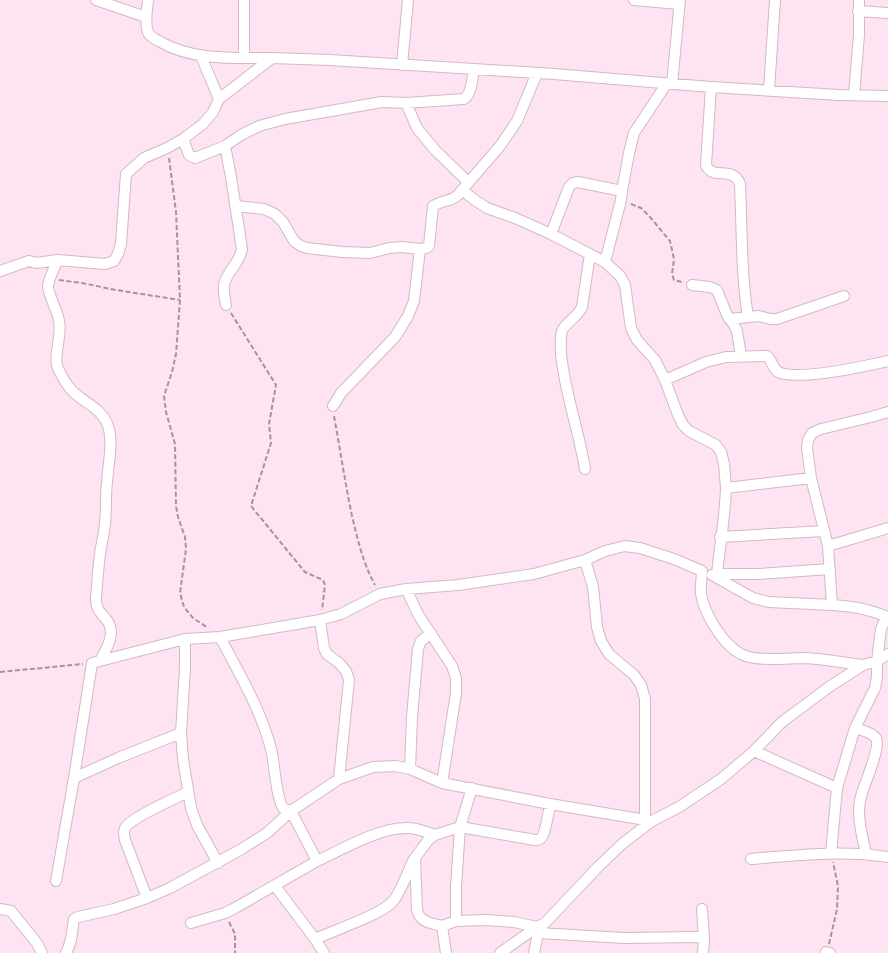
<svg xmlns="http://www.w3.org/2000/svg" width="888" height="953" font-family="Montserrat,sans-serif">
<style>
.lines{fill:none;stroke-linecap:round;stroke-linejoin:round}
.street-casing{stroke:#d2b9c6;stroke-width:12}
.path{stroke:#a6939d;stroke-width:2;stroke-dasharray:5 2.5;stroke-linecap:butt}
.street{stroke:#fff;stroke-width:10}
</style>
<rect width="100%" height="100%" fill="#fee4f2"/>
<g class="lines">
<g class="street-casing">
<path id="street" d="M96 0 146 17
M148 0C147 9 144 26 149 34 152 38 155 39 159 41 192 61 235 58 272 58
M244 0V58
M634 0 679 4
M858 11 888 13
M201 56 219 99
M402 65 408 0
M672 84 680 0
M711 87 706 165C712 181 733 165 740 184 742 228 741 273 748 317
M769 90 775 0
M854 95 859 35V0
M406 103 417 128 435 150 468 182
M183 139 189 155 195 158 225 146 241 135 259 126 285 119 382 102 406 103 464 99C472 94 472 79 474 69
M225 146 231 177 242 249C240 263 226 272 224 285 223 292 225 299 226 305
M462 190 476 201 487 208 515 218 551 234 605 262 620 276 625 285 631 328 637 340 655 360 665 380 678 415 683 425 689 431 716 445 721 452 724 464 726 488 811 478
M236 206 264 209 275 214 283 222 294 241 301 246 307 248 342 252 370 253 389 248 402 247 420 249
M551 234 569 187 573 183 578 182 622 191
M58 260C54 268 50 276 48 285 47 293 58 311 59 321 62 336 54 353 57 366 59 371 63 378 66 383 78 403 102 404 109 429 113 446 108 465 107 482 105 498 107 515 104 531 103 539 101 546 100 554 98 569 97 584 96 599 96 609 100 612 106 619 117 632 107 648 100 661
M605 262 621 200 622 191 629 153 634 133 667 83
M0 271 29 261 36 263 58 260 105 264 114 261 118 254 121 244 126 174 144 158 167 148 183 139 203 124 213 112 219 99 272 58 330 60 554 74 711 87 839 95 888 96
M692 285 710 287 717 290 727 315 734 325 737 331 741 356
M729 319 759 316 770 319H777L844 296
M665 380 706 362 726 357 767 356C773 361 772 368 778 372 798 381 866 366 888 361
M333 406 341 393 395 337 408 316 414 301 420 249 426 248 429 246 433 206C444 199 455 202 462 190L500 146 517 121 537 73
M888 412 871 417 821 429 812 433 808 440 807 448 811 478 828 546 832 605C852 606 869 609 888 617
M585 469C579 431 565 394 561 354 561 347 560 338 562 331 565 323 577 318 582 307L590 254
M726 488C725 517 720 545 717 574L712 575 753 598 769 602 832 605
M720 537 824 531
M828 546 888 528
M585 560 593 587 597 627 601 641 609 654 634 675 641 685 645 699V820
M717 574H759L830 569
M406 589 419 616 452 666 456 678V693L442 783
M320 620 324 648 327 654 339 663 346 671 349 680 339 779
M220 637C240 675 262 711 272 753 274 763 277 803 284 809 285 809 291 811 291 811L317 861C343 849 380 827 408 828 417 828 426 832 435 835L429 839 415 858 417 910C420 923 432 923 442 926L446 953
M855 728C860 730 872 732 876 738 881 746 865 783 862 793 855 813 862 834 866 854
M754 751 837 788
M410 769 412 717 418 649 421 641 431 633
M74 778 118 758 181 733
M472 788 460 827 535 840C538 840 540 840 542 837 545 833 549 811 550 804
M435 835 460 827 456 887V921
M831 853 837 788 855 728 875 688 877 677V661L881 629 883 624 888 621
M751 859C798 855 841 850 888 857
M218 863 197 825 191 808 183 759 181 733 185 668V639L220 637 320 620 341 614 380 594 406 589 458 585 534 574 585 560 605 551 625 546 640 548 674 559 702 571C702 578 700 587 701 594 704 613 723 645 741 654 755 662 788 658 805 658 825 659 844 663 863 665
M56 881 74 778 92 663 185 639
M275 886 315 939 324 953
M147 898 125 840C124 836 123 832 125 828 130 818 176 798 188 792
M0 909 11 911 36 942 42 953
M702 909 704 938 703 953
M191 923 225 913 235 908 317 861
M442 926 456 921 486 920 514 922 537 927
M538 933 625 938 697 937 704 938
M315 939C332 931 384 914 394 900 402 889 408 871 414 859
M826 952 830 953
M66 953C72 942 72 932 74 919L78 917 114 909 147 898 170 888 240 850 267 833 291 811 339 779 373 767 396 766 410 769 442 783 550 804 652 821
M500 953 537 927 545 923 598 867 622 844 652 821 679 807 721 779 754 751 782 722 829 687 863 665 877 661 888 654
M534 953 538 933 542 928"/>
</g>
<path class="path" d="M169 158 176 212 180 300 176 354 172 372 164 396 166 412 175 444 176 506 178 517 185 537 186 549 180 593 184 607 193 618 208 628
M631 204 641 208 650 217 670 241 674 259 672 274 674 280 682 282
M59 280 82 283 116 290 180 300
M231 313 276 385 269 424 271 443 251 506 300 566 305 572 323 580 325 585 322 610
M334 416C340 449 345 482 352 516 358 541 363 563 375 585
M0 672 83 664
M229 922 235 934V953
M829 944 837 909 838 886 833 862"/>
<use href="#street" class="street"/>
</g>
</svg>
